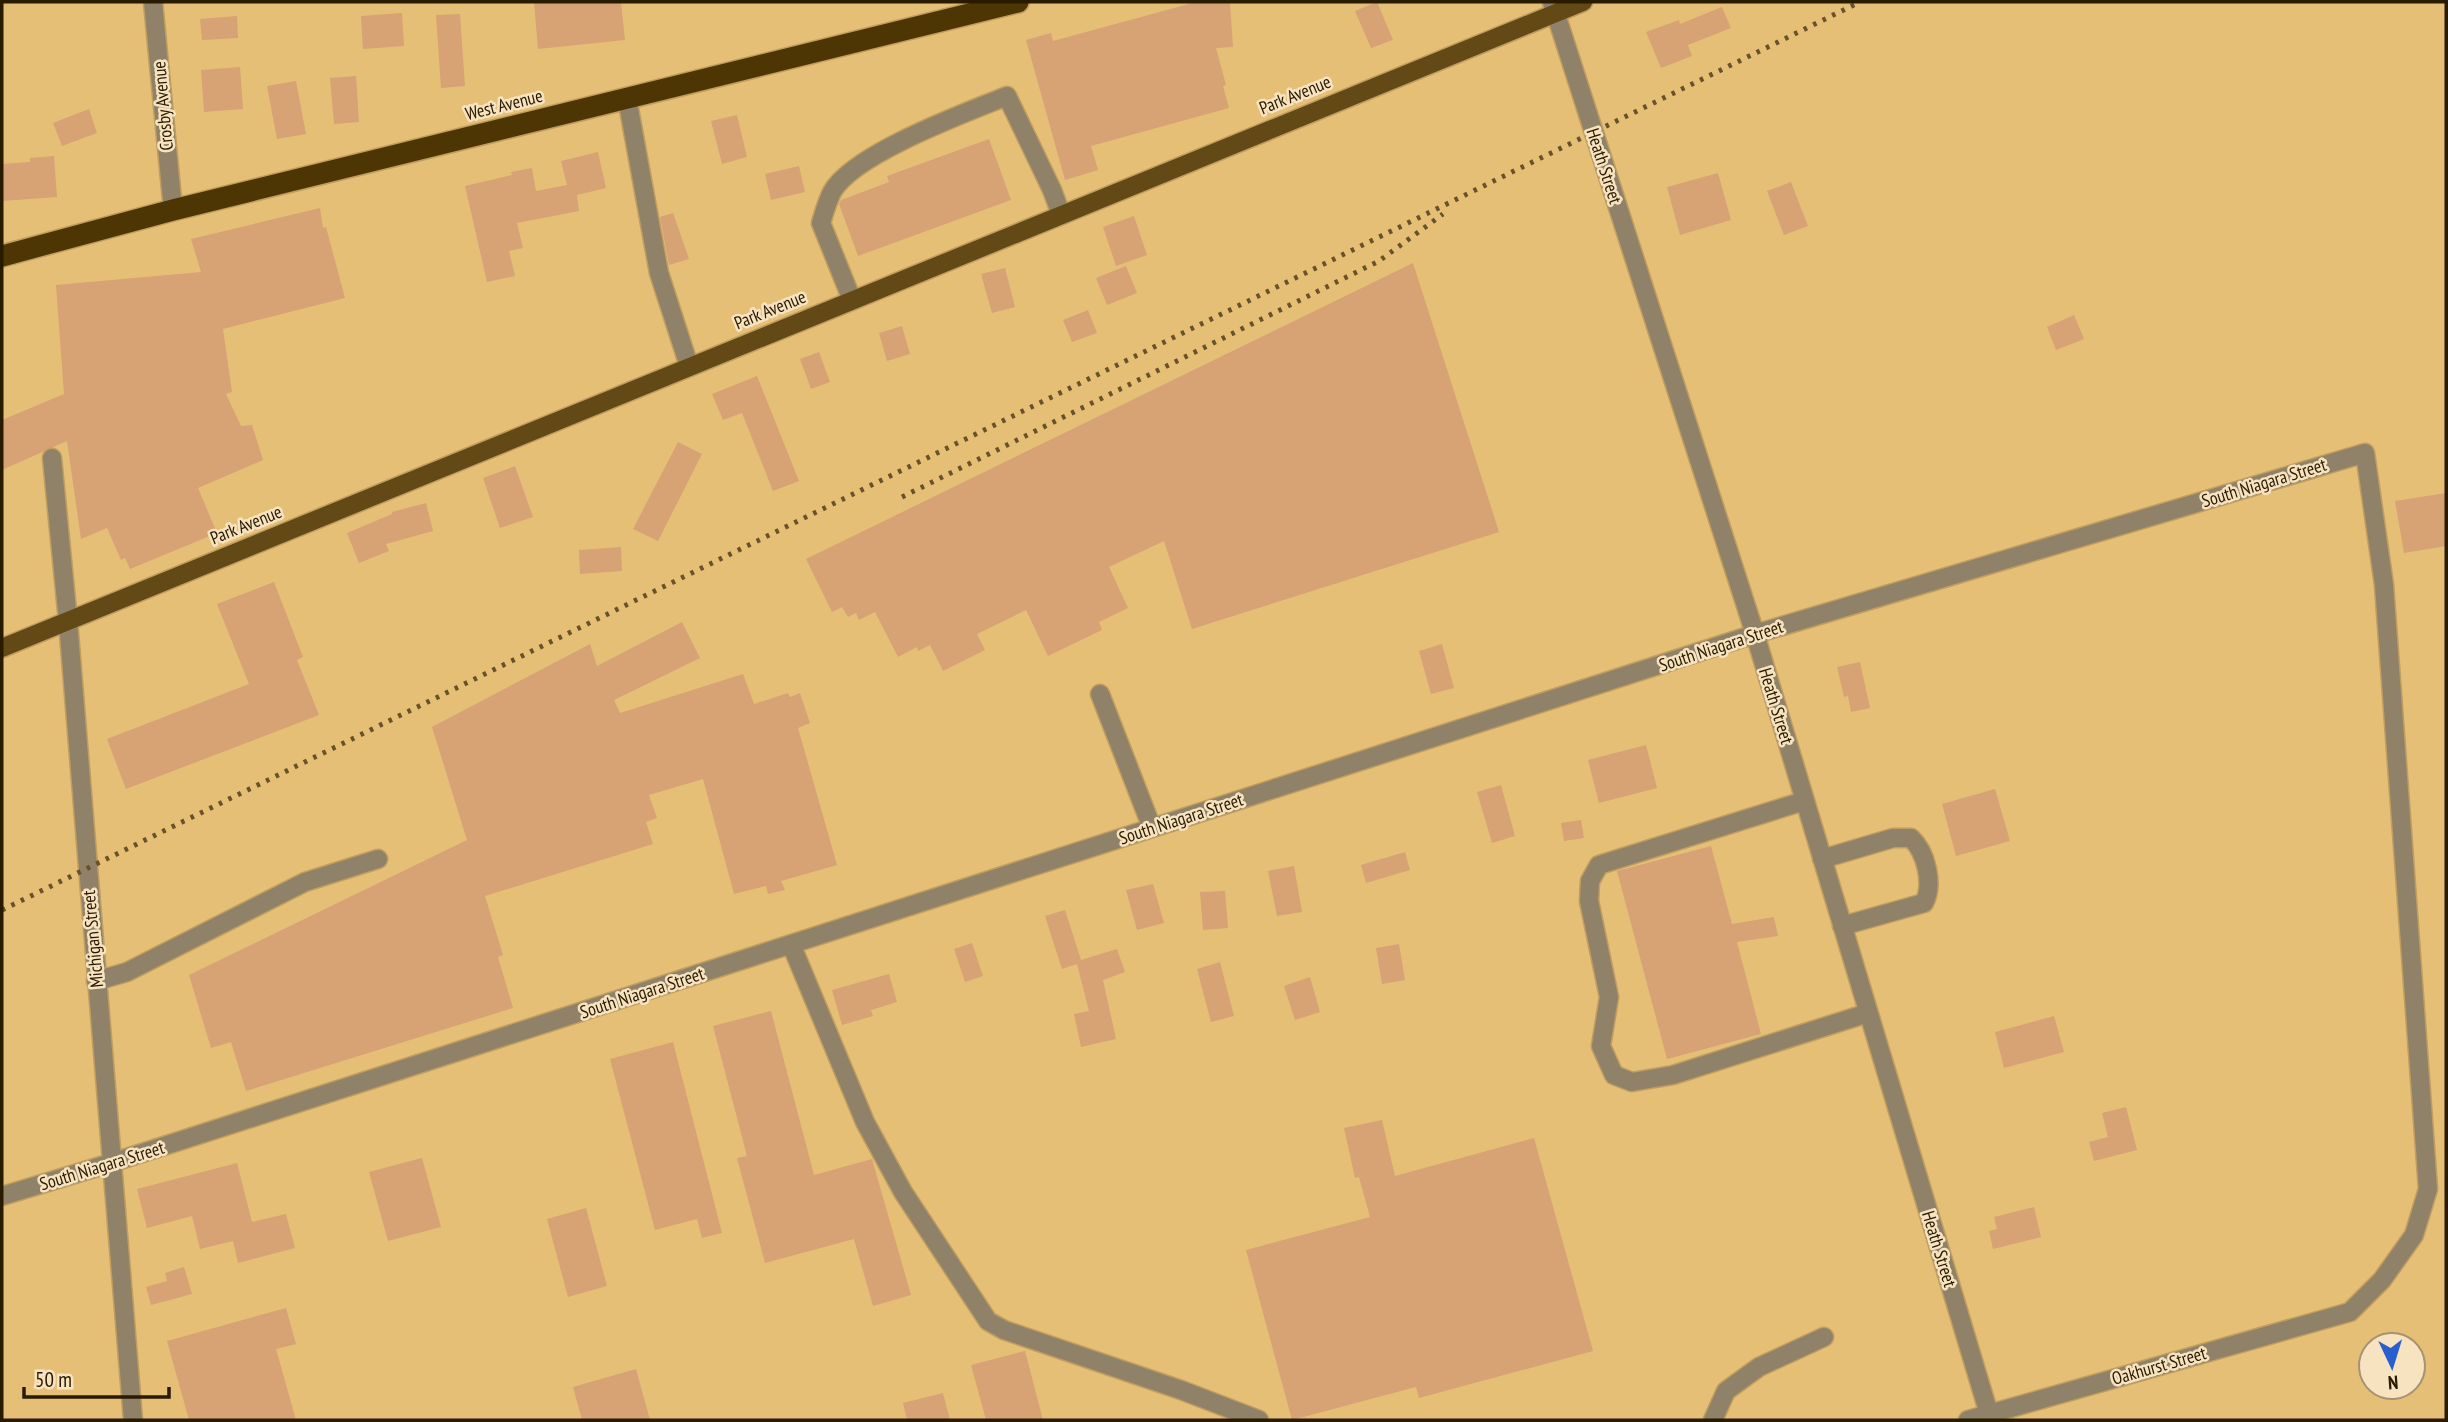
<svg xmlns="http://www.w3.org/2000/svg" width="2448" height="1422" font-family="'PT Sans Narrow',sans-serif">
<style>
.building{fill:#d7a274}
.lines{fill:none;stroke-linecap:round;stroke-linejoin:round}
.minor-casing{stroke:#c09e5f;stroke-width:21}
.major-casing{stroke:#c09e5f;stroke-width:21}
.highway-casing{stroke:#c09e5f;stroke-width:24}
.minor{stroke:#8f8269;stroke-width:18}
.major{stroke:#624915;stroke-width:18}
.highway{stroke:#4d3603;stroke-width:21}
.rail{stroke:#685228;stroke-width:5;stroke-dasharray:3.5 7;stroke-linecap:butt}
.labels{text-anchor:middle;stroke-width:5;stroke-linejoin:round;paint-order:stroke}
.street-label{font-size:18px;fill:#291b00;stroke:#f7e3c0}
</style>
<rect width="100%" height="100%" fill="#e6bf77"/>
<path class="building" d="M534 2H621L625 40 538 49Z
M1196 2H1230L1233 47 1216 48 1226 85 1223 86 1229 108 1091 146 1098 170 1065 180 1026 40 1051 33 1053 41Z
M1377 2 1393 40 1371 48 1355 11Z
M1722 7 1731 28 1688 45 1692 56 1661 68 1646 32 1679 20 1680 24Z
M402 13 404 46 363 49 361 16Z
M460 14 465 86 441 88 436 15Z
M237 16 238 38 202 40 200 19Z
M240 67 243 109 204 112 201 70Z
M356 76 359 122 334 124 330 78Z
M296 81 306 134 277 139 267 86Z
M89 109 97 133 62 146 53 123Z
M737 115 747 157 722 164 711 121Z
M989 139 1011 200 858 256 839 204 841 200 889 182 887 176Z
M598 152 606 188 577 195 579 211 517 223 523 248 509 251 515 276 487 282 465 186 512 175 511 172 532 168 536 191 567 185 561 161Z
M54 156 57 197 2 201V164L30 162V158Z
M799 166 805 192 771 200 765 174Z
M1718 173 1731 220 1680 235 1667 187Z
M1791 182 1808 226 1784 235 1767 191Z
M320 208 323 228 326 227 345 298 223 329 232 392 226 394 241 426 252 425 263 460 198 488 217 533 130 569 125 558 121 560 107 528 81 539 67 441 2 470V420L64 394 56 285 201 272 191 239Z
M673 213 689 259 669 265 660 217Z
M1134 216 1147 255 1116 266 1103 227Z
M1413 263 1499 532 1192 629 1164 541 1109 567 1128 608 1099 622 1102 630 1048 656 1026 610 977 634 985 650 943 671 930 645 918 651 917 647 898 657 875 612 859 620 856 613 848 617 842 607 832 612 806 559Z
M1126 266 1137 293 1107 305 1096 278Z
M1005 268 1015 307 992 313 981 274Z
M1088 310 1097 333 1072 342 1063 320Z
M2074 315 2084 339 2056 350 2047 327Z
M902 326 910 354 887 361 879 333Z
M819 352 830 382 811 389 800 359Z
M757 376 799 481 773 491 742 413 723 420 712 394Z
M678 442 702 454 658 541 633 529Z
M515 466 533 517 500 528 483 478Z
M2446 493V546L2404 553 2395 501Z
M426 503 433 531 386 544 389 551 359 563 347 533 392 514V512Z
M621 547 622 571 580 574 579 550Z
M274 582 303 657 297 660 319 715 126 789 107 739 249 684 217 604Z
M682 622 700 658 614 700 620 713 743 674 754 704 788 693 790 697 800 693 810 723 798 728 837 865 781 881 785 890 768 894 766 886 734 894 703 779 649 795 657 818 646 822 653 844 485 896 503 955 498 957 513 1008 246 1091 231 1042 211 1048 189 975 467 840 432 727 590 644 597 666Z
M1442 644 1454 688 1431 694 1419 651Z
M1860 662 1870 708 1851 712 1848 696 1844 697 1837 667Z
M1646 745 1657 788 1599 803 1588 760Z
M1501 785 1515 836 1492 843 1477 792Z
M1995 789 2010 841 1956 856 1942 804Z
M1581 820 1584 838 1564 841 1561 823Z
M1711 846 1732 924 1774 917 1778 936 1737 942 1761 1034 1667 1059 1617 871Z
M1405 852 1410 870 1366 883 1361 865Z
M1294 866 1302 912 1277 916 1268 871Z
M1153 884 1164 923 1137 930 1126 890Z
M1225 891 1228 928 1203 930 1200 892Z
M1065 910 1081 960 1117 949 1125 972 1103 980 1116 1039 1081 1047 1074 1014 1089 1011 1077 964 1062 969 1045 916Z
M972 943 983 976 965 982 954 949Z
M1399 944 1405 980 1382 984 1376 948Z
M1220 962 1234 1016 1211 1022 1197 969Z
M889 974 897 1002 871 1010 873 1016 842 1025 832 990Z
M1310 977 1320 1012 1295 1020 1284 986Z
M771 1011 814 1175 872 1159 911 1295 873 1306 854 1239 765 1263 737 1158 747 1156 713 1026Z
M2054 1016 2064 1052 2004 1068 1995 1032Z
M673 1042 722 1233 702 1238 697 1219 655 1230 610 1059Z
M2126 1107 2137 1150 2094 1161 2089 1142 2108 1137 2102 1113Z
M1382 1120 1395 1176 1534 1138 1593 1351 1419 1398 1416 1387 1292 1420 1246 1250 1370 1217 1359 1177 1355 1178 1344 1128Z
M422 1158 441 1227 388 1241 369 1172Z
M237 1163 252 1222 286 1214 295 1248 238 1263 233 1241 200 1249 192 1216 147 1228 137 1189Z
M2034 1207 2041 1237 1993 1249 1989 1231 1997 1229 1994 1217Z
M586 1208 607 1286 568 1297 547 1219Z
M184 1267 192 1294 151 1305 146 1287 167 1281 165 1273Z
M286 1308 296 1344 276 1349 296 1420H189L167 1341Z
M1025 1351 1043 1420H986L971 1365Z
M636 1369 650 1420H582L573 1387Z
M943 1393 950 1420H907L903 1403Z"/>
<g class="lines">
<g class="minor-casing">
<path id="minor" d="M153 2 173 210
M1552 2 1755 634 1989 1414
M627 98 659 273 689 366
M852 300 821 223C824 213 827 202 832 192 853 154 965 113 1007 96L1052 190 1061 214
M52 458 68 621 133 1420
M1100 694 1152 828
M1804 801 1599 865 1590 881 1589 901 1609 997 1601 1046 1614 1075 1632 1082 1673 1075 1868 1013
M1822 859 1893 838H1911C1926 852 1934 884 1924 903L1842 926
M791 944 865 1122 903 1192 988 1321 1004 1330 1181 1390 1259 1420
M96 981 127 972 305 882 378 859
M2 1196 111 1163 1755 634 2365 453 2384 585 2428 1189 2414 1235 2382 1280 2350 1312 1968 1420
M1713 1420 1726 1391 1759 1367 1824 1337"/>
</g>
<g class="major-casing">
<path id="major" d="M2 648 1583 2"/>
</g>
<g class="highway-casing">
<path id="highway" d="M2 256 173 210 1018 2"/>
</g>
<use href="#minor" class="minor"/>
<use href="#major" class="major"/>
<use href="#highway" class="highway"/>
<path class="rail" d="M902 497 1379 261 1443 214
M2 910 1860 2"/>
</g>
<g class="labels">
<g class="street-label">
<text transform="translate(1295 95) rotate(-22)" y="6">Park Avenue</text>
<text transform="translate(504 105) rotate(-14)" y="6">West Avenue</text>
<text transform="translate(163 106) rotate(-95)" y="6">Crosby Avenue</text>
<text transform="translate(1604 166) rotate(72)" y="6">Heath Street</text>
<text transform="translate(770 310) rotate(-22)" y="6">Park Avenue</text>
<text transform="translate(2264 483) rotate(-17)" y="6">South Niagara Street</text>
<text transform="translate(246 525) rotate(-22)" y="6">Park Avenue</text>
<text transform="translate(1721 646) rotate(-18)" y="6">South Niagara Street</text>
<text transform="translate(1776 706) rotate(73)" y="6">Heath Street</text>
<text transform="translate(1181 819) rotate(-18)" y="6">South Niagara Street</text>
<text transform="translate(93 939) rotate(-95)" y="6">Michigan Street</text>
<text transform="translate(642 993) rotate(-18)" y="6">South Niagara Street</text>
<text transform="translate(102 1166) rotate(-17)" y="6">South Niagara Street</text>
<text transform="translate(1939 1249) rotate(73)" y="6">Heath Street</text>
<text transform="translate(2159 1366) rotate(-16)" y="6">Oakhurst Street</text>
</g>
</g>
<rect width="2448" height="1422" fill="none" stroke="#291b00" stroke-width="7"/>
<g transform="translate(2392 1366) rotate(176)"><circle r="33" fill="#f7e3c0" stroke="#a59373" stroke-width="2"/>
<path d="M0-5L12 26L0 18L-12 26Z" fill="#285fcc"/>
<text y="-10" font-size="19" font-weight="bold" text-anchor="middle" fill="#291b00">N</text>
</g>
<path d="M24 1387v10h145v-10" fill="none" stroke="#291b00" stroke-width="3.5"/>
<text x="35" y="1387" font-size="21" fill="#291b00" stroke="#f7e3c0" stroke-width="5" paint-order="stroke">50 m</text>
</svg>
